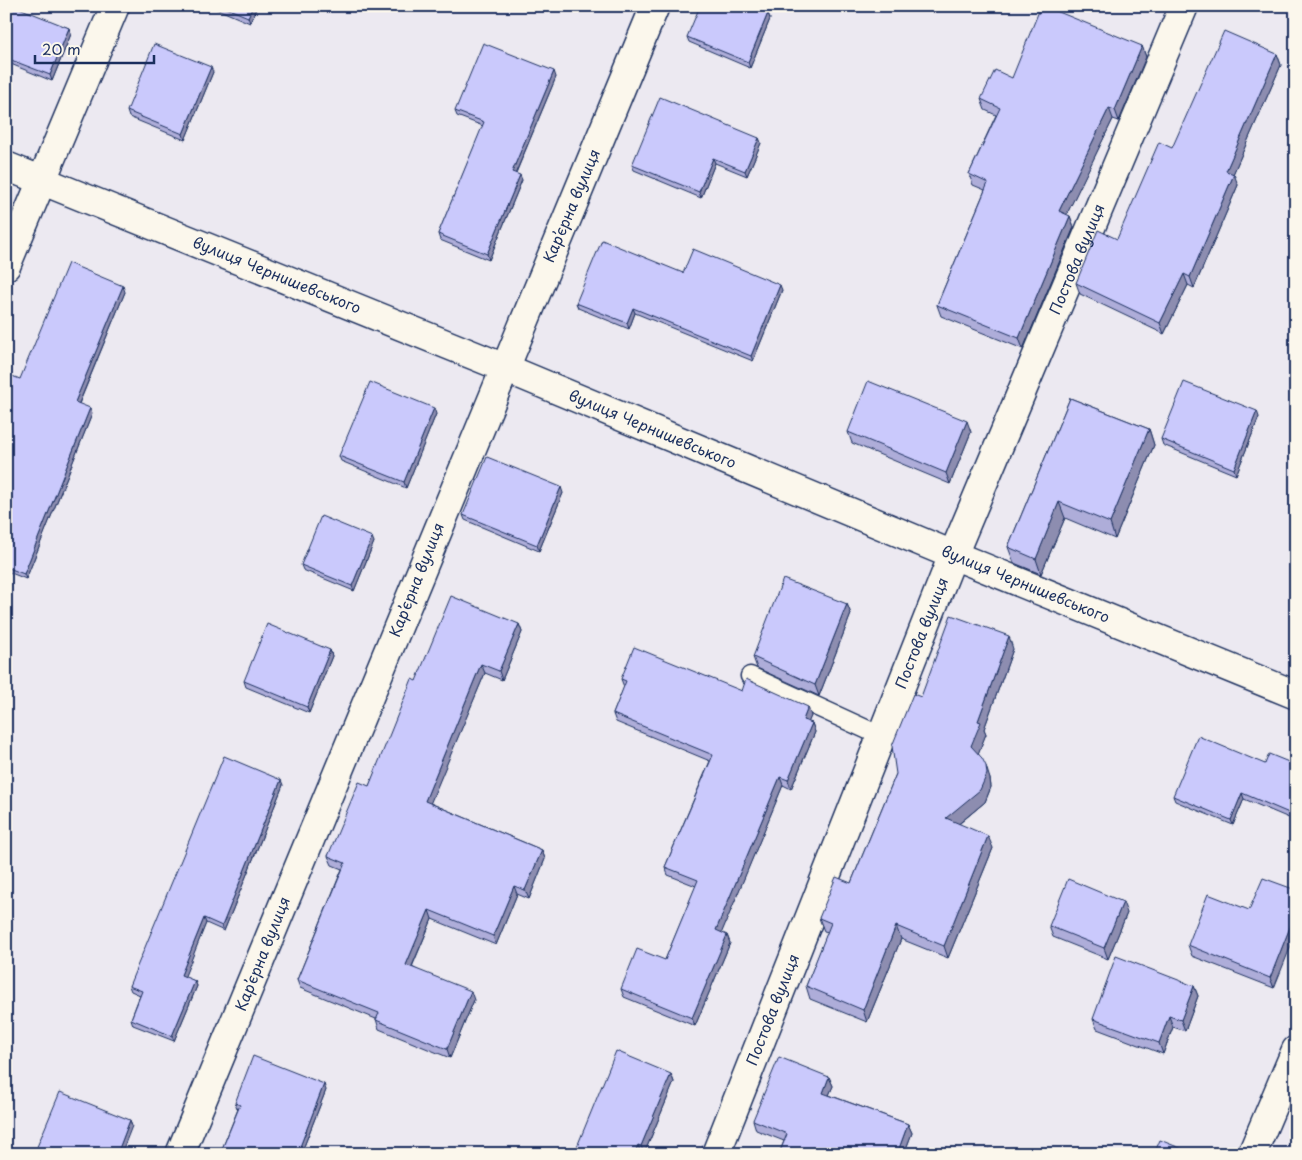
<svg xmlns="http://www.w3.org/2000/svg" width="1302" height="1160" font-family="'Playpen Sans',sans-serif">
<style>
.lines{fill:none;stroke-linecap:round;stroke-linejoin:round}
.lane-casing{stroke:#1b2f5e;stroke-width:21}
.street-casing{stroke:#1b2f5e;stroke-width:31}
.lane{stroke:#fbf7ec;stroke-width:18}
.street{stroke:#fbf7ec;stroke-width:28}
.wall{fill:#aeadd9;stroke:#1b2f5e}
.shaded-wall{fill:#8d8db0;stroke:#1b2f5e}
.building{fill:#cac9fc;stroke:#1b2f5e}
.labels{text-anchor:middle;stroke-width:4;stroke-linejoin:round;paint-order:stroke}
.street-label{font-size:15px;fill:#1b2f5e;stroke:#fbf7ec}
</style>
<rect width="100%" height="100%" fill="#ece9f1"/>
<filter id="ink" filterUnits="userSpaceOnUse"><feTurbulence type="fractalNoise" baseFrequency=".02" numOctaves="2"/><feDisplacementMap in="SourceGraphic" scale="10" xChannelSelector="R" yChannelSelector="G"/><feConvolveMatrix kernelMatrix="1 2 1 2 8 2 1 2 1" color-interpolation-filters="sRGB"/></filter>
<g filter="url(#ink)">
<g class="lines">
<g class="lane-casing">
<path id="lane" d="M750 676 881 736"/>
</g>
<g class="street-casing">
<g id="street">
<path id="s1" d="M6 166 505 368 953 555 1296 695"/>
<path d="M6 266 115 6"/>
<path d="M180 1154 655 6"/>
<path id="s2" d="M716 1154 953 555 1184 6"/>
<path d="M1252 1154 1296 1050"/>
</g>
</g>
<use href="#lane" class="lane"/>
<use href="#street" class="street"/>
</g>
<path class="wall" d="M6 6 69 28 71 34 52 81 6 62Z
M210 6H257L250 23Z
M585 6H596L594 10Z
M768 13 770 19 750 68 689 42 687 37Z
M1142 46 1146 57 1119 121 1113 119 1066 215 1070 216 1074 227 1023 349 941 316 937 305 985 190 973 185 969 174 996 115 985 110 981 99 1012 78Z
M1277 54 1281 65 1233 174 1238 185 1194 288 1188 285 1164 334 1080 294 1076 283 1117 239Z
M213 72 185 140 129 117 127 111Z
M556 77 516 173 522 180 489 260 440 240 438 234 483 126 457 116 455 111Z
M759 138 761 143 747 176 715 163 701 198 634 170 632 165Z
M683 273 782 290 753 361 635 313 629 329 578 308 576 303Z
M125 292 79 404 92 414 26 579 6 571V391Z
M1070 398 1149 429 1154 445 1115 539 1065 518 1041 574 1014 563 1008 547Z
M436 414 406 488 341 461 339 456Z
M1259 417 1236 475 1163 445 1161 439Z
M848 432H971L950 484 852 443Z
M563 493 539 551 465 520 463 515Z
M374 542 354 591 303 570 301 565Z
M847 604 851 614 819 696 757 668 753 657Z
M519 624 522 632 502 680 485 673 430 803 542 850 545 859 529 899 517 894 496 945 432 919 412 967 474 1000 450 1058 379 1029 376 1019 300 988 297 980 342 869 332 865 328 856 369 786 416 681Z
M1013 649 984 729 986 734 978 753 990 779 991 787 985 802 959 824 993 848 948 958 901 939 867 1022 810 999 806 986 828 932 824 931 819 918 851 883 896 774Z
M330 650 332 656 309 713 246 687 244 681Z
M621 679 742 691 811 716 808 722 812 723 815 732 791 789 783 785 721 933 727 935 730 943 695 1026 624 997 621 989 665 960 696 886 668 875 665 867 710 761 616 722 613 714 624 687Z
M1265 764 1296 765V821L1244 799 1233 825 1175 801 1173 796Z
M283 785 224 931 206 923 184 977 195 981 197 986 174 1041 133 1025 131 1019 140 995 131 991 129 986Z
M1249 910 1274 988 1192 956 1188 945Z
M1127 913 1108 959 1053 937 1049 926Z
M1194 986 1198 996 1185 1031 1173 1027 1163 1054 1097 1029 1093 1019Z
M671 1074 674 1082 644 1154 641 1153 640 1154H574Z
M829 1077 833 1086 829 1095 908 1124 912 1133 904 1154H779L784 1141 756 1130 753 1120Z
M326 1090 301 1154H220L238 1109 237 1108 235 1103Z"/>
<path class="shaded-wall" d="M253 6H257L250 23 248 17Z
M768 13 770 19 750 68 748 62Z
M69 28 71 34 52 81 50 75Z
M1142 46 1146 57 1119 121 1115 110Z
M1277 54 1281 65 1230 181 1226 171Z
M211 67 213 72 185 140 183 134Z
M554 71 556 77 514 177 512 172Z
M1109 108 1113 119 1063 222 1059 211Z
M759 138 761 143 747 176 745 171Z
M713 158 715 163 701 198 699 192Z
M1234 174 1238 185 1194 288 1190 277Z
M520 175 522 180 489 260 487 254Z
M1070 216 1074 227 1023 349 1019 338Z
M1184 274 1188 285 1164 334 1160 323Z
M780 285 782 290 753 361 751 356Z
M123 286 125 292 77 408 75 402Z
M633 308 635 313 629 329 627 323Z
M90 408 92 414 26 579 24 574Z
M434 408 436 414 406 488 404 482Z
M1257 411 1259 417 1236 475 1234 469Z
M967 421 971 432 950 484 946 473Z
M1149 429 1154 445 1115 539 1110 523Z
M561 487 563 493 539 551 537 545Z
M1059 502 1065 518 1041 574 1036 559Z
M372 537 374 542 354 591 352 586Z
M847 604 851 614 819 696 815 685Z
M519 624 522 632 502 680 499 671Z
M1009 636 1013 649 984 729 986 734 976 759 971 746 978 721Z
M6 639 9 647 6 654Z
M330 650 332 656 309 713 307 707Z
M481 664 485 673 428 809 425 801Z
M808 707 811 716 806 728 803 720Z
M812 723 815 732 791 789 788 780Z
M986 766 990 779 991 787 985 802 950 831 946 818Z
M780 777 783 785 719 939 716 930Z
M281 780 283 785 224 931 222 926Z
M1242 793 1244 799 1233 825 1231 820Z
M988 836 993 848 948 958 944 946Z
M542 850 545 859 529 899 525 890Z
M514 886 517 894 496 945 493 936Z
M1123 902 1127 913 1108 959 1104 948Z
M429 910 432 919 409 973 406 965Z
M1296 912V933L1274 988 1270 978Z
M204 918 206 923 183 981 181 975Z
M896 926 901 939 867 1022 863 1010Z
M727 935 730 943 695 1026 692 1018Z
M195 981 197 986 174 1041 172 1036Z
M1194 986 1198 996 1185 1031 1181 1020Z
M471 991 474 1000 450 1058 447 1049Z
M1169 1016 1173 1027 1163 1054 1159 1043Z
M671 1074 674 1082 644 1154 641 1146Z
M829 1077 833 1086 826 1102 823 1093Z
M324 1084 326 1090 301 1154H299L298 1152Z
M130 1120 132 1126 121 1154H117Z
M908 1124 912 1133 904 1154H897Z
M638 1145 641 1153 640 1154H634Z
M290 1149 292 1154H287Z"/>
<path class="building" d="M6 6H14L69 28 50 75 6 58Z
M222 6H253L248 17Z
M700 6H751L768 13 748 62 687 37Z
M1041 6H1044L1142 46 1115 110 1109 108 1059 211 1070 216 1019 338 937 305 988 183 969 174 1000 108 981 99 995 70 1012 78Z
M1224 31 1277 54 1226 171 1234 174 1190 277 1184 274 1160 323 1076 283 1098 230 1117 239 1159 142 1172 148Z
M483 43 554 71 512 172 520 175 487 254 438 234 484 122 455 111Z
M154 44 211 67 183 134 127 111Z
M660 97 759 138 745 171 713 158 699 192 632 165Z
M602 240 683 273 693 249 780 285 751 356 633 308 627 323 576 303Z
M68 263 123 286 75 402 90 408 24 574 6 567V391L12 376 20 379Z
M868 381 967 421 946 473 848 432Z
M370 382 434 408 404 482 339 456Z
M1184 382 1257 411 1234 469 1161 439Z
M1070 398 1149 429 1110 523 1059 502 1036 559 1008 547Z
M487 457 561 487 537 545 463 515Z
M321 516 372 537 352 586 301 565Z
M783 579 847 604 815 685 753 657Z
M451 596 519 624 499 671 481 664 425 801 542 850 525 890 514 886 493 936 429 910 406 965 471 991 447 1049 376 1020 379 1013 297 980 345 863 328 856 359 782 369 786 412 679 416 681Z
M951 615 1009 636 978 721 981 722 971 746 982 758 986 766 987 774 980 790 946 818 988 836 944 946 896 926 863 1010 806 986 831 923 819 918 836 877 851 883 896 774 892 746 913 694 921 697Z
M267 624 330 650 307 707 244 681Z
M634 647 742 691 746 679 808 707 803 720 812 723 788 780 780 777 716 930 727 935 692 1018 621 989 637 949 665 960 698 880 665 867 713 755 613 714 626 681 621 679Z
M1198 736 1265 764 1269 754 1296 765V816L1242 793 1231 820 1173 796Z
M224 756 281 780 222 926 204 918 181 975 195 981 172 1036 131 1019 142 991 129 986Z
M1263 878 1296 890V912L1270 978 1188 945 1208 894 1249 910Z
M1068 879 1123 902 1104 948 1049 926Z
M1116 956 1194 986 1181 1020 1169 1016 1159 1043 1093 1019Z
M616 1051 671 1074 641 1146 638 1145 634 1154H574Z
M253 1056 324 1084 298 1152 290 1149 287 1154H220L240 1105 235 1103Z
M779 1057 829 1077 823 1093 908 1124 897 1154H779L787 1134 753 1120Z
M60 1092 130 1120 117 1154H34Z
M1160 1140 1195 1154H1154Z
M988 1149 1000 1154H986Z"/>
</g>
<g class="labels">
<g class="street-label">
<text transform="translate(572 206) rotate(-67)" y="5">Карʼєрна вулиця</text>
<text dy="5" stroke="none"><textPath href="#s2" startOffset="965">Постова вулиця</textPath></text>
<text dy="5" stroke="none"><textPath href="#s1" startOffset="292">вулиця Чернишевського</textPath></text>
<text dy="5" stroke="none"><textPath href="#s1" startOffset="698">вулиця Чернишевського</textPath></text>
<text transform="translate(417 580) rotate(-68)" y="5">Карʼєрна вулиця</text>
<text dy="5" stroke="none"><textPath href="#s1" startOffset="1102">вулиця Чернишевського</textPath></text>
<text dy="5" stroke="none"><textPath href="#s2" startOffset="560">Постова вулиця</textPath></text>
<text transform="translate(263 954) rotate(-68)" y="5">Карʼєрна вулиця</text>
<text dy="5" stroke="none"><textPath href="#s2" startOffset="155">Постова вулиця</textPath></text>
</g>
</g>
<rect width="1302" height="1160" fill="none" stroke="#fbf7ec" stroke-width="25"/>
<rect x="12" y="12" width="1277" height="1135" fill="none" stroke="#1b2f5e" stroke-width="2" filter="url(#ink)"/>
<path d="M35 55v8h119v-8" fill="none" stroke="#1b2f5e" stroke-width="2.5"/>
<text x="42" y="55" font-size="15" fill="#1b2f5e" stroke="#fbf7ec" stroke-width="4" paint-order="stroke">20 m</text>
</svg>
